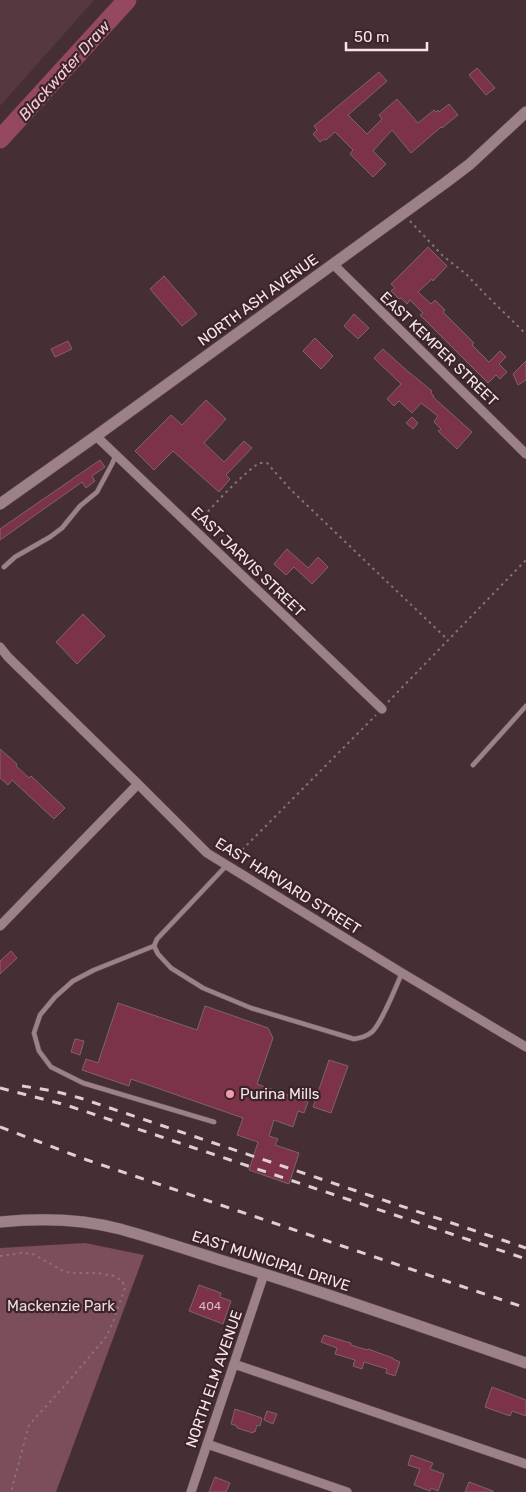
<svg xmlns="http://www.w3.org/2000/svg" width="526" height="1492" font-family="Rubik,sans-serif">
<style>
.built{fill:#56393f}
.green{fill:#7c4e59}
.lines{fill:none;stroke-linecap:round;stroke-linejoin:round}
.river{stroke:#95495e;stroke-width:19}
.building{fill:#7c3348;stroke:#7d6469}
.service-casing{stroke:#614d51;stroke-width:5.5}
.minor-casing{stroke:#614d51;stroke-width:10}
.tertiary-casing{stroke:#614d51;stroke-width:12}
.path{stroke:#877277;stroke-width:2;stroke-dasharray:2.5 4;stroke-linecap:butt}
.service{stroke:#9c8186;stroke-width:4.5}
.minor{stroke:#9c8186;stroke-width:9}
.tertiary{stroke:#9c8186;stroke-width:11}
.rail{stroke:#dfced2;stroke-width:3;stroke-dasharray:9 9;stroke-linecap:butt}
.poi-dot{fill:#f29aaf;stroke:#3b252a;stroke-width:2}
.labels{text-anchor:middle;stroke-width:4.5;stroke-linejoin:round;paint-order:stroke}
.number-label{font-size:12px;fill:#d8b9c1}
.street-label{font-size:15px;fill:#f6e6e9;stroke:#3b252a}
.poi-label{font-size:15px;fill:#f6e6e9;stroke:#3b252a;text-anchor:start}
.park-label{font-size:15px;fill:#f0d9dd;stroke:#3b252a}
.water-label{font-size:16px;font-style:italic;fill:#faccd5;stroke:#3b252a}
</style>
<rect width="100%" height="100%" fill="#462f34"/>
<path class="built" d="M0 0H94L0 106Z"/>
<path class="green" d="M85 1243 144 1255 56 1492H0V1248Z"/>
<g class="lines">
<path class="river" d="M0 139 127 0"/>
</g>
<path class="building" d="M477 68 495 88 486 95 469 75Z
M379 72 387 81 348 115 367 134 382 119 379 115 397 99 418 123 434 110 436 112 438 110 439 112 449 104 458 115 442 128 441 127 411 153 392 130 373 151 386 164 373 177 350 154 353 150 335 132 326 140 324 139 320 142 313 134 317 130 314 126Z
M428 247 447 266 433 281 432 279 418 292 431 304 435 300 445 310 443 312 474 343 472 345 489 362 500 351 506 357 499 364 507 372 500 379 496 375 488 383 420 315 423 313 410 300 407 304 401 298 399 299 391 291 395 288 391 284Z
M164 276 197 314 182 326 150 289Z
M354 314 369 328 358 339 344 326Z
M315 338 333 356 321 369 303 351Z
M68 341 72 349 55 357 51 349Z
M383 349 405 369 432 391 431 393 434 396 433 397 472 432 457 449 438 431 441 429 434 422 438 416 421 403 412 413 399 401 394 406 387 399 401 384 374 358Z
M526 361V380L518 385 513 374Z
M206 400 226 419 204 443 224 462 244 441 252 448 226 475 230 479 219 492 173 451 154 470 135 451 171 415 182 425Z
M412 417 418 423 413 429 406 423Z
M100 460 105 467 92 476 95 481 86 488 82 482 0 540V529Z
M287 549 308 568 318 557 328 567 312 584 294 567 286 575 274 564Z
M83 614 105 636 77 664 56 642Z
M0 749 17 764 16 766 29 778 31 776 65 808 54 819 12 780 8 785 0 778Z
M11 951 17 958 0 974V961Z
M118 1003 197 1030 205 1006 268 1028 273 1038 257 1084 308 1102 304 1113 298 1111 293 1127 274 1120 269 1136 278 1139 275 1145 299 1153 289 1184 249 1170 258 1142 237 1135 243 1118 131 1079 129 1086 82 1070 86 1059 98 1063Z
M75 1039 84 1041 80 1055 71 1052Z
M329 1060 348 1066 331 1113 313 1107Z
M199 1285 221 1293 220 1297 231 1301 223 1324 189 1311Z
M324 1335 347 1342 351 1343V1345L367 1350 368 1349 393 1358V1359L400 1362 395 1376 386 1373 387 1369 364 1362 362 1369 353 1366 355 1360 335 1354 337 1348 321 1342Z
M492 1387 526 1400V1416L512 1411 510 1416 485 1407Z
M235 1409 262 1418 260 1426 257 1425 255 1432 254 1431 253 1433 237 1428V1426L231 1424Z
M267 1411 277 1414 273 1424 264 1420Z
M411 1455 433 1463 430 1469 444 1474 438 1491 431 1488 430 1491 414 1485 420 1469 408 1465Z
M215 1477 230 1483 226 1492H209Z
M469 1482 493 1491V1492H465Z"/>
<g class="lines">
<g class="service-casing">
<path id="service" d="M4 567 15 557 50 537 62 528 80 506 97 492 112 464 116 455
M473 765 526 706
M226 866 157 939 154 946 158 954 171 968 203 988 251 1008 354 1039C361 1038 367 1036 372 1032 382 1023 396 986 402 973
M154 946 94 970 73 981 55 997 40 1015 34 1033 39 1051 51 1067 83 1083 214 1122"/>
</g>
<g class="minor-casing">
<path id="minor" d="M333 264 526 454
M96 436 382 709
M0 647 8 657 138 784 207 853 402 973 526 1047
M0 926 138 784
M234 1364 526 1464
M207 1444 347 1492
M191 1492 264 1274"/>
</g>
<g class="tertiary-casing">
<path id="tertiary" d="M0 504 96 436 445 183 470 164 526 112
M0 1222C39 1218 82 1219 120 1229 160 1240 200 1254 239 1266 336 1296 431 1330 526 1363"/>
</g>
<path class="path" d="M410 221 443 256 466 274 485 294 526 334
M199 521C218 501 237 479 259 463H267L291 490 448 640
M388 702 526 560
M233 859 376 715
M0 1256 22 1253 33 1254 65 1272 77 1273H97L114 1276 122 1281 125 1288 113 1322 106 1337 68 1382 29 1425 11 1492"/>
<use href="#service" class="service"/>
<use href="#minor" class="minor"/>
<use href="#tertiary" class="tertiary"/>
<path class="rail" d="M22 1086 54 1091 80 1098 526 1248
M0 1088 66 1105 526 1259
M0 1127 87 1160 526 1308"/>
</g>
<circle class="poi-dot" cx="230" cy="1094" r="5"/>
<g class="labels">
<g class="number-label">
<text x="210" y="1310">404</text>
</g>
<g class="street-label">
<text transform="translate(258 300) rotate(-36)" y="5">NORTH ASH AVENUE</text>
<text transform="translate(439 349) rotate(44)" y="5">EAST KEMPER STREET</text>
<text transform="translate(248 562) rotate(44)" y="5">EAST JARVIS STREET</text>
<text transform="translate(288 886) rotate(32)" y="5">EAST HARVARD STREET</text>
<text transform="translate(271 1261) rotate(18)" y="5">EAST MUNICIPAL DRIVE</text>
<text transform="translate(214 1379) rotate(-71)" y="5">NORTH ELM AVENUE</text>
</g>
<g class="poi-label">
<text x="240" y="1099">Purina Mills</text>
</g>
<g class="park-label">
<text x="61" y="1311">Mackenzie Park</text>
</g>
<g class="water-label">
<text transform="translate(64 70) rotate(-48)" y="6">Blackwater Draw</text>
</g>
</g>
<path d="M346 42v8h81v-8" fill="none" stroke="#f6e6e9" stroke-width="2.5"/>
<text x="354" y="42" font-size="15" fill="#f6e6e9" stroke="#3b252a" stroke-width="4" paint-order="stroke">50 m</text>
</svg>
